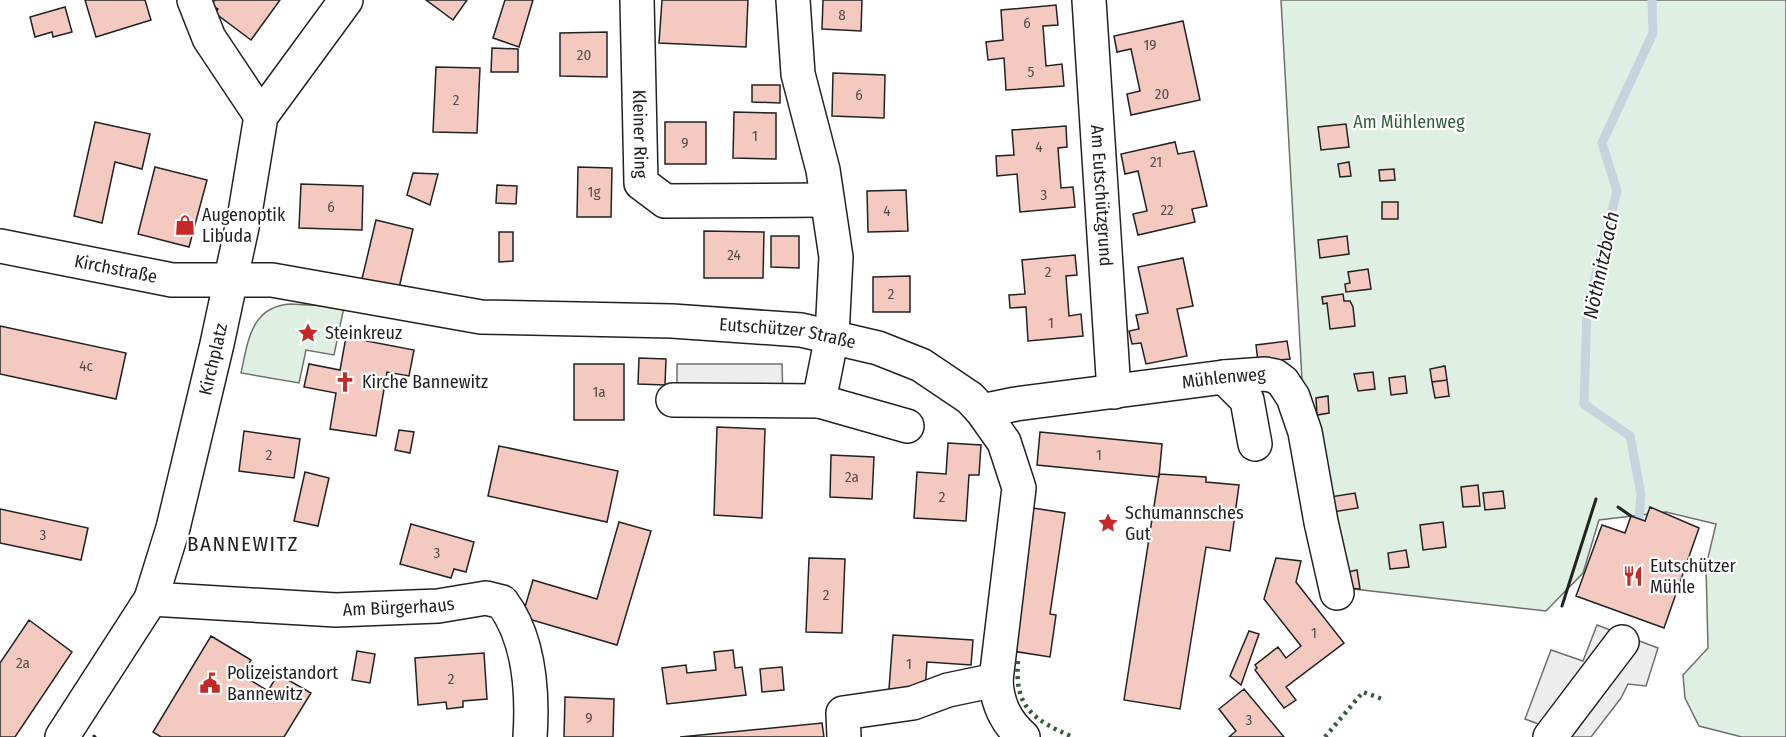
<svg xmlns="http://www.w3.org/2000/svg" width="1786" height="737" font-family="'Fira Sans Condensed',sans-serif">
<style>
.green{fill:#e0efe3;stroke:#6f6f6f;stroke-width:1.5}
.parking{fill:#ededed;stroke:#6f6f6f;stroke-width:1.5}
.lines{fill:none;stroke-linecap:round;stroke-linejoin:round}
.stream{stroke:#c7d3dd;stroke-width:9}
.building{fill:#f3c9c0;stroke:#222;stroke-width:1.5}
.minor-casing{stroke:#222;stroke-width:36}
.minor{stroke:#fff;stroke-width:33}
.hedge{stroke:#2f5e38;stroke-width:4.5;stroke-dasharray:3 4.5;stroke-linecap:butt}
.wall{stroke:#222;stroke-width:3}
.labels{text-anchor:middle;stroke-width:4.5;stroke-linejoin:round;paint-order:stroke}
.number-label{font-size:15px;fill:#564c4a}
.park-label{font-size:18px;fill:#2f5e38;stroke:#fff}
.street-label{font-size:18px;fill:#222;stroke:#fff}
.poi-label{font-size:18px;fill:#222;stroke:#fff;text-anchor:start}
.water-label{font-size:20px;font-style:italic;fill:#222;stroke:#fff}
.quarter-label{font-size:21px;letter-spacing:1.5px;fill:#222;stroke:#fff}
</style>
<rect width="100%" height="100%" fill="#fff"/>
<path class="green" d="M1281 0H1786V737H1742L1699 726 1685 698 1683 675 1708 648 1706 566 1716 524 1666 512 1599 520 1583 573 1546 611 1345 588 1302 380Z
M291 304 344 307 334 355 306 350 299 383 241 373C248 341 251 306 291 304Z"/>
<path class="parking" d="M677 364H782L783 399 677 400Z
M1597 625 1658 648 1646 686 1628 684 1621 698 1591 737H1573L1525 719 1551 650 1583 661Z"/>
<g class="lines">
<path class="stream" d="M1639 519 1641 494 1630 436 1584 404 1587 309 1617 191 1602 143 1653 33 1652 0"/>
</g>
<path class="building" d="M85 0H145L151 20 96 37Z
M215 0H280L251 40 215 13 218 9 211 5Z
M426 0H467L453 20Z
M505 0H533L519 47 493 38Z
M662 0H748L746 47 659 43Z
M823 0H862L861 31 822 29Z
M1056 5 1058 25 1043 26 1046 66 1062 64 1064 86 1006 90 1004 58 988 60 986 42 1003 40 1001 10Z
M65 7 72 32 53 37 52 32 35 37 30 17Z
M1183 21 1200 100 1131 115 1127 94 1140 91 1131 49 1117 52 1114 36Z
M607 32V77L560 76V33Z
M492 48 518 49V72H491Z
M436 67 480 68 477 133 433 132Z
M833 73 885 75 884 118 832 116Z
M752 85H780V103L752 102Z
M734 112 776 113V159L733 158Z
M95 122 150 134 142 169 115 162 102 223 74 216Z
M665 122H706V164H665Z
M1346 124 1349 147 1321 150 1318 127Z
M1066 126 1067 147 1058 148 1061 188 1073 187 1075 207 1020 212 1017 174 997 176 996 156 1014 155 1012 130Z
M1175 142 1178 154 1194 151 1207 206 1192 209 1195 222 1138 235 1133 214 1147 211 1138 171 1125 174 1121 154Z
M1349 162 1351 176 1340 177 1338 164Z
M155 167 207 180 189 247 138 234Z
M578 167 612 168 611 217H577Z
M1394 169 1395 180 1380 181 1379 170Z
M413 173 438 174 430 205 407 195Z
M301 184 363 186 362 230 299 228Z
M497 185 517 186 516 204 496 203Z
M906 190 908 231 868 232 867 191Z
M1382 202H1398V219H1382Z
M376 220 413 229 398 292 361 283Z
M704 231 764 232 763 278H704Z
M499 232H513V261L499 262Z
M771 236H799V268L771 267Z
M1347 236 1349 254 1320 258 1318 240Z
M1075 255 1077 275 1066 276 1069 316 1081 314 1083 336 1028 341 1026 307 1010 308 1009 295 1025 294 1022 260Z
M1183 258 1193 306 1177 309 1187 356 1146 364 1141 343 1132 344 1129 331 1139 329 1136 315 1148 313 1138 267Z
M1368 269 1371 289 1346 292 1345 284 1350 283 1348 272Z
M910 276V312H873V277Z
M1343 294 1344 301H1350L1353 307 1355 326 1330 329 1327 303 1323 304 1322 297Z
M0 326 126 353 116 399 0 374Z
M346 337 414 350 409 376 387 372 376 436 330 429 336 393 304 387 309 364 340 370Z
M1287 341 1290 359 1258 362 1256 345Z
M639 358 666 359 665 385 638 384Z
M574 364H624V420H574Z
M1445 366 1447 380 1432 382 1430 369Z
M1373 372 1375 389 1358 391 1354 374Z
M1405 376 1407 393 1391 395 1389 378Z
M1447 380 1449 396 1435 398 1432 382Z
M1328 396 1329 413 1317 415 1316 398Z
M717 427 765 429 762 518 714 515Z
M399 430 414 432 410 453 395 450Z
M244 431 300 439 294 478 239 471Z
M1040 432 1162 444 1159 477 1037 465Z
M948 443 981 445 979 475H969L966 521 914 518 917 472 946 474Z
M499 446 618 471 607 522 488 496Z
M831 455 874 457 872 499 830 497Z
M305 472 329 478 318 526 294 521Z
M1159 474 1206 477V482L1239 485 1230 551 1206 547 1180 709 1124 700Z
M1478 485 1480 506 1463 507 1461 487Z
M1503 491 1505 508 1485 510 1483 493Z
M1355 493 1358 508 1333 512 1330 497Z
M1650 507 1699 528 1664 628 1576 596 1602 525 1625 533 1631 516 1645 521Z
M1033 508 1065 513 1050 614 1056 615 1050 657 1012 651Z
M0 509 88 528 81 560 0 543Z
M619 522 651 531 617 645 522 617 533 580 597 599Z
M1443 522 1446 547 1423 550 1420 525Z
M411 524 474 542 466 572 454 569 451 578 400 564Z
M1406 550 1409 567 1390 569 1388 553Z
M809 558 845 559 842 633 806 632Z
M1276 558 1301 561 1296 582 1344 643 1286 687 1296 700 1284 708 1255 670 1257 668 1255 665 1278 647 1286 658 1301 646 1264 599Z
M1357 570 1360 589 1346 588 1343 573Z
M29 620 72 652 15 737H0V663Z
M1249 631 1259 634 1241 685 1230 676Z
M893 635 973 640 971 665 927 662 925 691 889 689Z
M211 636 251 660 242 675 268 691 278 674 311 693 284 737H161L153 732Z
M733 650 735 668 742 667 746 695 667 704 662 668 686 665 687 673 716 670 714 652Z
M357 651 375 654 370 683 352 680Z
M484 653 487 699 463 701V707L447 709 446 702 418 705 415 658Z
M782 667 784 690 762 692 760 669Z
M1244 689 1284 737H1229L1236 731 1219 709Z
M565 697 614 699 613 737H564Z
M822 723 824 737H680Z"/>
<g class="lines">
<g class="minor-casing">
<g id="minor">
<path d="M194 0 209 38 261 116"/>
<path id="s1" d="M637 0 641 183 665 201 825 200"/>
<path d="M793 0 798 74 823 170 836 257 832 336 819 401"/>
<path id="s2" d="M1089 0 1114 392"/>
<path id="s3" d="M0 246 172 280H272L481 317 672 321 801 330 878 348 921 365 970 398 982 411 1004 442 1019 488 996 680C997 703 1005 721 1023 737"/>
<path d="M1224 377 1247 400 1255 444"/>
<path d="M673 400 819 401 907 426"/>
<path id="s4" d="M982 411 1016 404 1224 377 1265 374 1275 376 1283 382 1293 397 1305 432 1321 522 1337 593"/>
<path id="s5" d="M151 599 336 610 438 606 486 598 502 602C529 638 533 692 530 737"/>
<path id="s6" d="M62 737 151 599 173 528 217 344 245 213 261 116 346 0"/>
<path d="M844 737 843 713 913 703 948 690 996 680"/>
<path d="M1550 737 1622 642"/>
</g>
</g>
<use href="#minor" class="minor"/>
<path class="hedge" d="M1018 661C1014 707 1033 720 1073 737
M1325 737 1363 692 1385 700"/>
<path class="wall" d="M1618 507 1631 516
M1562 606 1596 499
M94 736 95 737"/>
</g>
<defs>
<g id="shop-bare" transform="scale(1.62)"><path d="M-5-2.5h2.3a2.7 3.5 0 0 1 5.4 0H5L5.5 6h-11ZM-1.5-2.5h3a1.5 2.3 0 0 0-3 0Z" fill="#c62828" stroke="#fff" stroke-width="2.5" paint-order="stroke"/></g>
<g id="sight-bare" transform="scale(1.62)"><path d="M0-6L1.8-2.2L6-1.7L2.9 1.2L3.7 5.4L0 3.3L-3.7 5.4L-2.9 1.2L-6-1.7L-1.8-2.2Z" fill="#c62828" stroke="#fff" stroke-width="2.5" paint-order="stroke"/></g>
<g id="church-bare" transform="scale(1.62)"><path d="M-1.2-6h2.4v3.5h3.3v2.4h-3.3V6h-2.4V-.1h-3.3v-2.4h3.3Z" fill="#c62828" stroke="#fff" stroke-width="2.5" paint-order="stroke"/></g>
<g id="restaurant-bare" transform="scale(1.62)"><path d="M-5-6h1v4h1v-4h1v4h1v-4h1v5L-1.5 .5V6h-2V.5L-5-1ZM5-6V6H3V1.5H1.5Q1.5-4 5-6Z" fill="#c62828" stroke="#fff" stroke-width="2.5" paint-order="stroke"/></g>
<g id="civic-bare" transform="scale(1.62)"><path d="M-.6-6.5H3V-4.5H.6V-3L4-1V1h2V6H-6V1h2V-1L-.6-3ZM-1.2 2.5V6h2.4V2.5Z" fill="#c62828" stroke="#fff" stroke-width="2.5" paint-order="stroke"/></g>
</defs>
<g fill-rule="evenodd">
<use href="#shop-bare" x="185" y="225"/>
<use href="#sight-bare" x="308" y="333"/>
<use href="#church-bare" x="345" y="382"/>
<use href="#sight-bare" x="1108" y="523"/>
<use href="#restaurant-bare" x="1633" y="576"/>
<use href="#civic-bare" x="210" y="683"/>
</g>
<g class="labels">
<g class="number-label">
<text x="842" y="20">8</text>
<text x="1027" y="28">6</text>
<text x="1150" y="50">19</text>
<text x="584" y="60">20</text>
<text x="1031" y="77">5</text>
<text x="1162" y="99">20</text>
<text x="859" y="100">6</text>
<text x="456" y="105">2</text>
<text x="755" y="141">1</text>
<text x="685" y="148">9</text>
<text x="1039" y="152">4</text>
<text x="1156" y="167">21</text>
<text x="594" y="197">1g</text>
<text x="1044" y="200">3</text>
<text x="331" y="212">6</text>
<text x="1167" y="215">22</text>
<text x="887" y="216">4</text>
<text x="734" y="260">24</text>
<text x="1048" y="277">2</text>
<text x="891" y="299">2</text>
<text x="1051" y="328">1</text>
<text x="86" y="371">4c</text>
<text x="599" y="397">1a</text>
<text x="269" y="460">2</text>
<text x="1099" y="460">1</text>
<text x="852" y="482">2a</text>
<text x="942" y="502">2</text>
<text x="43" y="540">3</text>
<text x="437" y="558">3</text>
<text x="826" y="600">2</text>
<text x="1314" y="638">1</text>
<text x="23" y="668">2a</text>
<text x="909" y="669">1</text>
<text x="451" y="684">2</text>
<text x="589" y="723">9</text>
<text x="1249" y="725">3</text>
</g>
<g class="park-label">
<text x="1409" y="128">Am Mühlenweg</text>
</g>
<g class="street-label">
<text dy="6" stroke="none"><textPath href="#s1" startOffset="134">Kleiner Ring</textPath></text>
<text dy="6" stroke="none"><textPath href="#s2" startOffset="196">Am Eutschützgrund</textPath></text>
<text dy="6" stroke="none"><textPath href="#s3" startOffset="118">Kirchstraße</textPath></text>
<text dy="6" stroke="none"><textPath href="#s3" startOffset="795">Eutschützer Straße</textPath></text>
<text dy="6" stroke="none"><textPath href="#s6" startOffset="412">Kirchplatz</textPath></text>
<text dy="6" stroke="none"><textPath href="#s4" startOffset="244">Mühlenweg</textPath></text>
<text dy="6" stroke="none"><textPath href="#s5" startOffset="248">Am Bürgerhaus</textPath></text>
</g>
<g class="poi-label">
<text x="202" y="221">Augenoptik<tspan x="202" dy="21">Libuda</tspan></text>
<text x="325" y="339">Steinkreuz</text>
<text x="362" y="388">Kirche Bannewitz</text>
<text x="1125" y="519">Schumannsches<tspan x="1125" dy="21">Gut</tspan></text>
<text x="1650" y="572">Eutschützer<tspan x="1650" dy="21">Mühle</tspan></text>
<text x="227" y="679">Polizeistandort<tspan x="227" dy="21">Bannewitz</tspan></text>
</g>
<g class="water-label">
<text transform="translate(1601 265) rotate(-78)" y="7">Nöthnitzbach</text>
</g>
<g class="quarter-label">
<text x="243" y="551">BANNEWITZ</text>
</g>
</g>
</svg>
